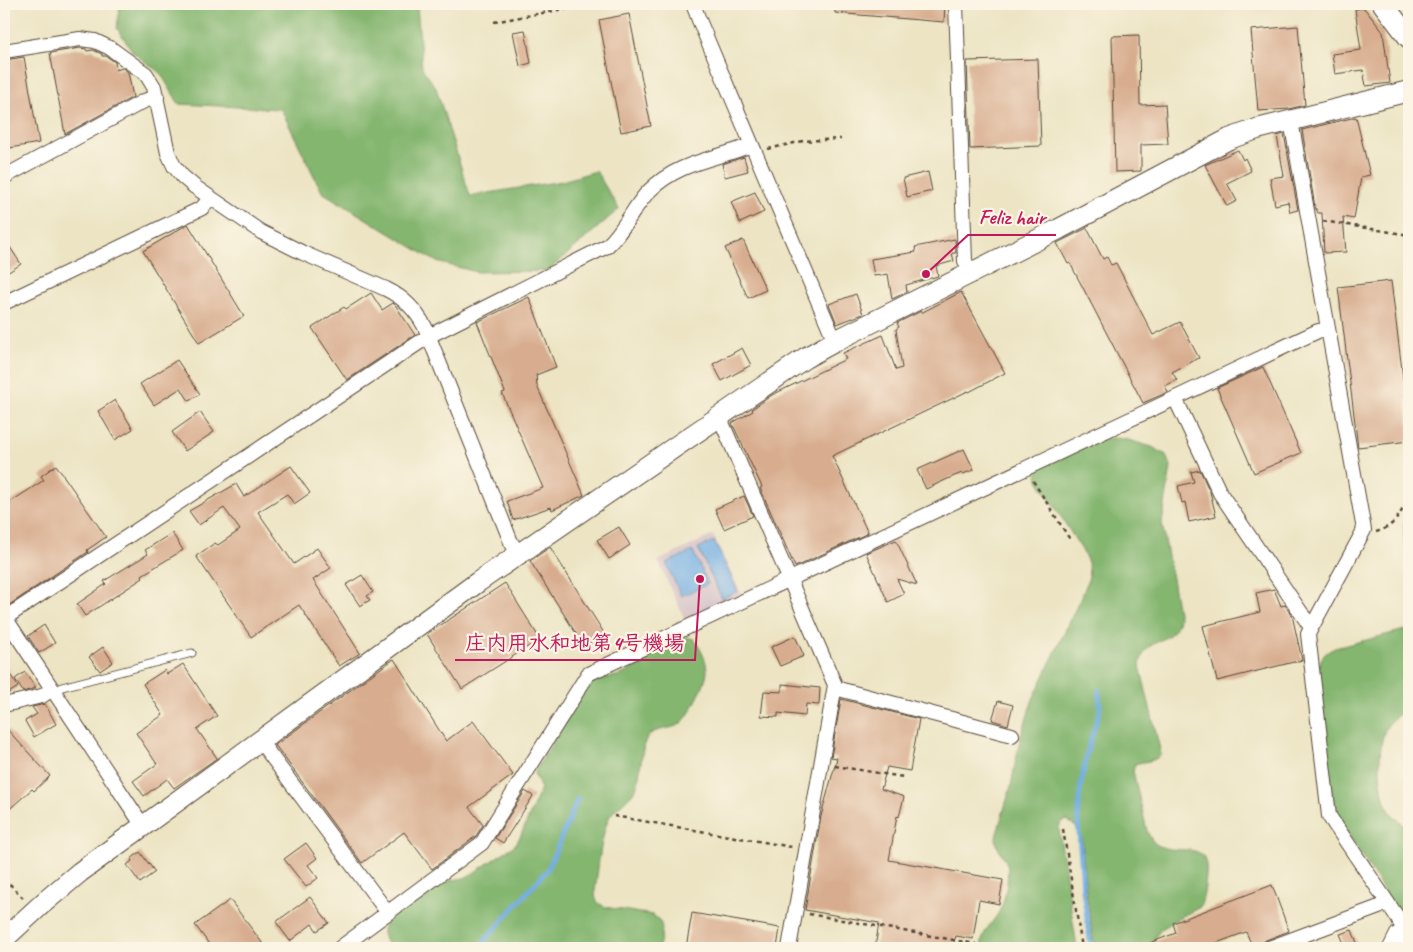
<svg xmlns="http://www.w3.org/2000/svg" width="1413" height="952" font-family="Caveat,'Klee One',sans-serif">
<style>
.industrial{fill:#d2bdc5}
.forest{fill:#84b670;stroke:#607047}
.water{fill:#72aee4;stroke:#566c81}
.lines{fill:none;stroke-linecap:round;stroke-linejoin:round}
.stream{stroke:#72aee4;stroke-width:4.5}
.building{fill:#d8ad8f}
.lane-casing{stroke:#564637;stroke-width:9}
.street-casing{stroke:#564637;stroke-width:16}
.secondary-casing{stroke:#564637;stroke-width:22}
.path{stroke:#564637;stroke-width:2.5;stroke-dasharray:4 4;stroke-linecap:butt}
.lane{stroke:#fff;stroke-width:7}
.street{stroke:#fff;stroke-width:14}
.secondary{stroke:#fff;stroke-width:20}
.leader{fill:none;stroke:#c2185b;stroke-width:2}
.callout-dot{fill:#c2185b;stroke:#fcf5e5;stroke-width:2}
.callout-label{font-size:21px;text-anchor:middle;font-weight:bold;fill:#c2185b;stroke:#fcf5e5;stroke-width:4.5;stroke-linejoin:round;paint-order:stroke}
</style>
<rect width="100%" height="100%" fill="#fcf5e5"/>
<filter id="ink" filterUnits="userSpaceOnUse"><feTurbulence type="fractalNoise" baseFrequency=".02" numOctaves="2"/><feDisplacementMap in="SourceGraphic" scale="10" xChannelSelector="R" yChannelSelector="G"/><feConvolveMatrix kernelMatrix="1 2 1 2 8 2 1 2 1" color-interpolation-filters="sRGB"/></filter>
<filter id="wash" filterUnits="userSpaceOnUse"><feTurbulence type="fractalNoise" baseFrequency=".0096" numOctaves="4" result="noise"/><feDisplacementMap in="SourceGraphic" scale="20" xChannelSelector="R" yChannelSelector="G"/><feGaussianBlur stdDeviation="1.12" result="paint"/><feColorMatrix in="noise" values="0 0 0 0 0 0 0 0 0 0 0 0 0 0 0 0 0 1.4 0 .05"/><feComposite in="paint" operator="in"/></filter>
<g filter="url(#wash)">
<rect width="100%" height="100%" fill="#ece4c3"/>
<path class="industrial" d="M713 535 742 596 686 622 658 561Z"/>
<path class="forest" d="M120 4H419L417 6 422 68 436 88 470 196 562 181 596 171 619 209 548 271 477 272 437 262 322 192 281 109 179 104 161 74 133 52 117 28Z
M1112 438 1125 439 1152 447 1165 454 1171 467 1162 523 1179 618C1175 646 1143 635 1140 666L1161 754C1156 762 1143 761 1135 764L1133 771 1147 831C1150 837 1153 843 1159 846 1180 856 1210 838 1206 876 1205 887 1204 897 1200 907 1185 916 1151 927 1153 948H1094L1085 883 1082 841 1076 827 1067 820C1061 821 1059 824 1059 830L1077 948H981C984 926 991 927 1000 910 1005 900 1007 884 1008 872 1009 857 995 852 996 837L1011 786 1020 739 1033 699 1084 591 1089 577 1088 562 1082 550 1039 482C1036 475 1037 472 1042 467L1099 440Z
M1409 507V558C1402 541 1402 524 1409 507Z
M1409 629V708C1401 713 1391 719 1386 728 1377 744 1379 787 1386 804 1390 814 1401 822 1409 829V932L1336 814 1333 801 1318 671C1320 659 1323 653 1335 648Z
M686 637 694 639C700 648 707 660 707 671 707 681 689 719 680 724 671 730 655 728 648 736 641 744 641 775 636 788 630 799 617 806 610 816 601 831 598 872 595 890 595 900 597 903 605 907L652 915C667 922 661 935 659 948H389C384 938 379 930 388 920L441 882 464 878 472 874 515 845 520 837 541 789 534 773 587 686C600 674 613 680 627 672 635 668 640 659 647 654 657 646 674 639 686 637Z"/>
<path class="water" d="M714 541 738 591 722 599 698 548Z
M693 551 708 584 681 596 666 563Z"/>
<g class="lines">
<path class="stream" d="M480 948 486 939 548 869 578 798
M1091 948 1083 891 1078 821 1080 789 1088 748 1100 710 1099 690"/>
</g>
<g id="blocks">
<path class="building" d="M835 4H945L944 22 835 13Z
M1364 8 1383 32 1390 83 1366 86 1363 70 1335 74 1332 54 1361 50 1355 9Z
M629 14 651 126 621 132 599 20Z
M1298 26 1305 105 1289 109 1258 111 1251 30Z
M525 30 531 63 520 66 513 32Z
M1139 35 1140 105 1165 104 1168 144 1141 145V171L1115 172 1112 36Z
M80 48 86 49 87 51 93 50 102 54V56H106L115 62 116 70 123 68 128 72 133 97 65 134 50 53Z
M24 57 39 143 4 149V60Z
M1038 59 1041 146 970 149 967 61Z
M1356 117 1370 175 1361 177 1354 219 1343 217 1346 252 1324 253 1322 213H1318L1315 207 1302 130Z
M1284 134 1298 210 1290 212 1288 202 1275 205 1270 178 1284 176 1277 136Z
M1238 150 1243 160 1245 158 1251 171 1227 183 1237 201 1227 206 1205 165Z
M744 157 748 171 725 177 722 164Z
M928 172 932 191 907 197 903 178Z
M755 192 764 212 740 223 731 202Z
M188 224 244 316 199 343 143 251Z
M1087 228 1103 259 1107 257 1111 265 1116 263 1153 335 1180 322 1199 358 1172 372 1177 380 1165 386 1168 392 1143 403 1070 263 1068 264 1057 243Z
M4 238 21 264 4 275Z
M955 239 956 253H952L954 261 936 266 938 276 906 285 907 292 892 299 888 274 874 276 871 259 916 252 915 247Z
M743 240 766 290 748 298 725 248Z
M1391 281 1409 427V441L1358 447 1338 287Z
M961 292 1005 373 969 392 968 391 832 456 868 533 795 567 760 488 762 487 732 423 753 411 752 409 772 395 846 359 843 353 883 335 896 370 902 368 896 329 899 327 897 323 921 311V313Z
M371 293 382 310 393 303 396 306 415 335 347 380 312 328 344 307 346 309Z
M856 294 863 314 837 324 829 304Z
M529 297 556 367 536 375 537 386 584 495 552 510 551 507 513 520 507 501 543 488 502 393 505 392 477 322Z
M742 348 751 365 722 381 713 364Z
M177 360 200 394 189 401 181 388 154 405 140 384Z
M1263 367 1301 453 1254 473 1217 388Z
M115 400 133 429 115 440 98 411Z
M200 412 214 432 185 451 172 432Z
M964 449 974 470 963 474 962 473 952 477 926 489 917 470Z
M56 465 106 537 87 550 88 552 9 605 4 596V506L44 480 41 476Z
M291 466 310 493 294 504 287 494 258 512 294 564 317 548 331 568 313 580 360 653 339 666 299 605 251 637 196 556 215 543 218 545 240 530 224 508 199 525 189 511 236 484 244 497Z
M1200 470 1210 492 1216 516 1189 522 1185 502 1182 503 1178 486 1194 482 1191 472Z
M744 496 753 516 724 529 715 509Z
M619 527 630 545 609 559 597 540Z
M172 533 183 550 142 575 143 578 85 616 77 604 106 584 104 581 148 554 145 550Z
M896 540 917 585 897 579 904 594 888 602 866 553Z
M550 547 604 633 584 646 530 561Z
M362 575 373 592 367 596 370 600 360 606 346 585Z
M505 583 540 639 462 689 427 634Z
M1274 589 1281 606 1285 605 1292 615 1302 660 1217 681 1203 626 1260 612 1256 593Z
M44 625 55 643 39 653 28 636Z
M795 636 804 656 780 666 771 647Z
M103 647 113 662 100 671 89 657Z
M394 659 446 741 473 721 513 775 469 807 483 825 476 836 432 869 404 832 362 863 275 745 378 670Z
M4 664 18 687 4 696Z
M183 664 217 716 197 729 217 758 174 788 167 779 144 796 133 781 157 764 136 733 163 715 143 684 165 670 167 674Z
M25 672 36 688 23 692 15 679Z
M782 684 820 688 819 705 806 704 805 716 778 713V717L761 716 764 691 782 692Z
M841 699 919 719 910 771 887 767 881 789 904 797 899 817 897 816 889 860 1003 880 999 904 979 900 973 939 956 936 952 948H875L879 923 805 910 821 816 837 758 831 757Z
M998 701 1013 705 1008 725 992 720Z
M45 704 56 724 34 737 25 721 37 714 32 707Z
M4 726 50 776 34 791 32 789 4 814Z
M525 791 533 796 503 843 495 838Z
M306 843 317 858 308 865 318 878 306 887 284 859Z
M140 852 155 872 140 883 127 865 132 861 131 859Z
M1272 885 1289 931 1266 940 1262 943 1260 948H1253L1246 932 1203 948H1139V947L1176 933 1173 923Z
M310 897 329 923 317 931 312 924 290 941 276 922Z
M230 900 266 948H212L195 925Z
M692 913 780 928 777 948H686Z
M1352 930 1359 948H1346L1340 934Z"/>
</g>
</g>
<g filter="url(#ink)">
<use href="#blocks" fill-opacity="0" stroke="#564637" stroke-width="1"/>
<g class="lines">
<g class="lane-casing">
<path id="lane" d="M54 692 62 687 192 653"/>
</g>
<g class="street-casing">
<path id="street" d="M693 4 699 20 835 341
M956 4 965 261 971 273
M4 51 80 39 95 41 110 48 146 74 154 87 168 153 174 166 183 177 195 187 261 232 303 253 386 289C404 298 415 309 425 327L511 542 518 553
M1291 121 1364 530 1308 634 1329 816 1398 918 1404 932 1407 948
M4 177 144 101 157 97
M4 303 202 208 210 198
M1175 398 1220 493 1308 623 1313 625
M718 417 723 425 835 685 789 948
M4 616 143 826
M5 618 429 336 607 246C625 230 633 207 649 191 679 161 715 160 751 145
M835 688 1012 735
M4 705 42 696 52 689
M260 741 388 913
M340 948 482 843 588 674 1318 331 1328 329
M1269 948 1379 907 1386 902
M1390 948 1397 934 1404 932"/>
</g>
<g class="secondary-casing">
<path id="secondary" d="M1383 4 1409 38
M4 939 42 904 80 872 478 582 805 358 843 337 1059 229 1229 139 1257 129 1409 91"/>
</g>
<path class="path" d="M494 22 590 4
M768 149 803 141 841 139
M1323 221 1409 235
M1033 481 1071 541
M1376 532C1396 526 1401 513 1409 496
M835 766 903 777
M614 816 792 847
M1063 829 1082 948
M4 878 23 898
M809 914 976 944"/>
<use href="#lane" class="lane"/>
<use href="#street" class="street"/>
<use href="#secondary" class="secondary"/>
</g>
</g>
<path class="leader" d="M926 274L968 235H1056M700 579L695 660H455"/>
<g class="callout-dot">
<circle cx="926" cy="274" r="5"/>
<circle cx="700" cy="579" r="5"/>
</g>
<g class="callout-label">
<text x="1012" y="224">Feliz hair</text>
<text x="575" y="650">庄内用水和地第4号機場</text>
</g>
<rect width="1413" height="952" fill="none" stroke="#fcf5e5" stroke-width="20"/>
</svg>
